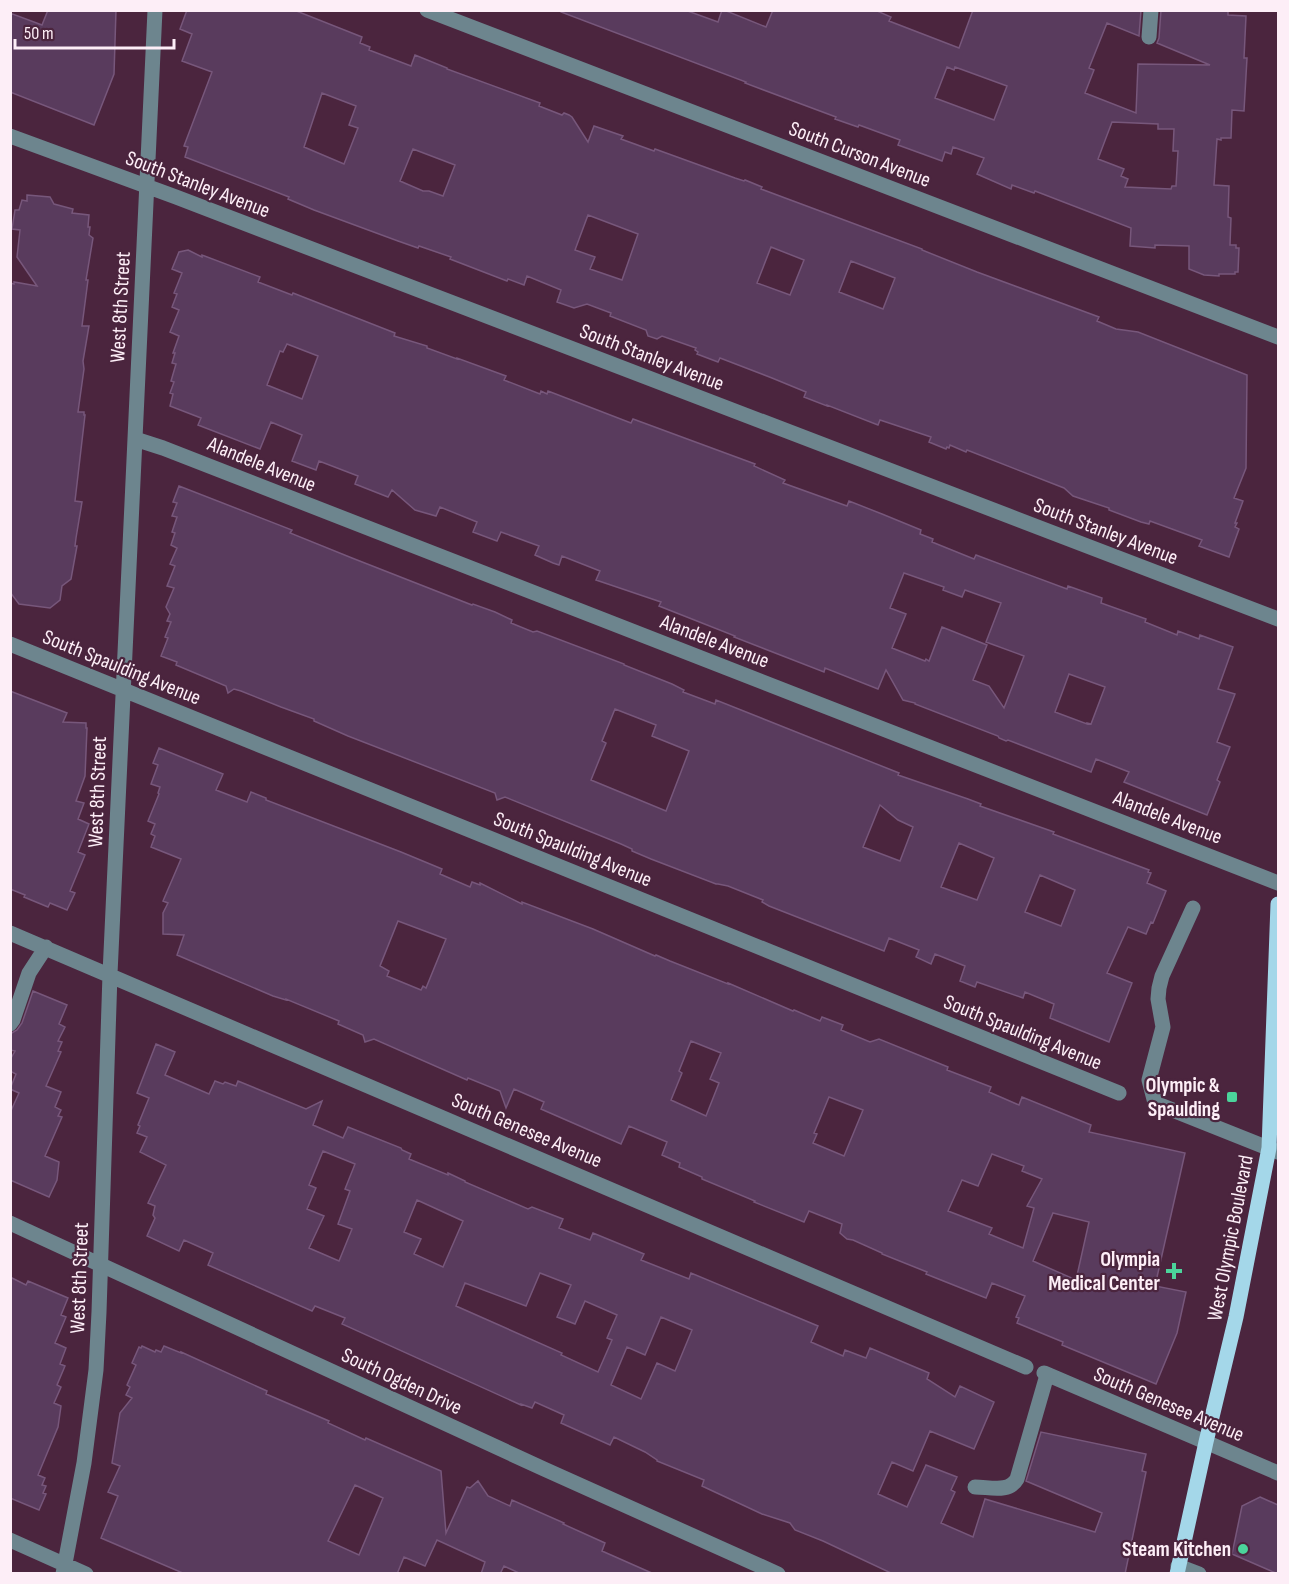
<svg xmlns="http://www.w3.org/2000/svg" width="1289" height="1584" font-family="'Sofia Sans Condensed',sans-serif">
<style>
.building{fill:#593b5d;stroke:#77577b;stroke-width:1.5;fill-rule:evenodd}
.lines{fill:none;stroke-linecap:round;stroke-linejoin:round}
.minor{stroke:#6d858e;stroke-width:15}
.major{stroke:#a4d7e9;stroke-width:15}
.poi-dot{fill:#4bd49b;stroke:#4b253e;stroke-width:2}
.labels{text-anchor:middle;stroke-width:4.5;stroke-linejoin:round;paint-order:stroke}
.street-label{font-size:21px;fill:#fdeef7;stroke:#4b253e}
.poi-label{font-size:21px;font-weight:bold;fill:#fdeef7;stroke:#4b253e;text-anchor:end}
</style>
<rect width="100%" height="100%" fill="#4b253e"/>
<path class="building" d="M48 10H116L114 74 94 125 10 92V13L42 25Z
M187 10H294L362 37 360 43 370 47 369 50 411 66 415 55 447 68V69L540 103 539 106 562 115 564 113 569 115 572 117 588 142 594 126 623 136 621 139 654 151 655 149 735 178 744 181 745 180 762 187 761 189 922 249V250L977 272 1099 317 1097 321 1116 329 1138 332 1247 375 1246 468 1234 498 1243 501 1235 523H1237L1235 527 1239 529 1229 557 1199 546 1202 540 1150 521 1149 524 1141 522 1109 510V508L1073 496 1064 488 967 450 966 452 950 445 949 448 947 447 946 449 929 442 931 437 880 420 878 425 827 405V406L804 397 806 392 772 378 720 358 718 362 697 354 698 352 695 350 696 348 662 336 657 339 648 336 646 330 610 316 611 313 587 304 574 308 557 302 561 290 527 276 524 285 508 279 507 281 450 259 451 257 419 246 418 248 398 241 314 210 288 199 289 197 185 157 188 147 184 146 212 72 182 61 192 34 180 29ZM322 93 356 106 349 125 358 128 344 164 304 147ZM413 149 455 165 443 196 429 191H423L400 181ZM588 215 638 234 622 280 590 269 595 257 575 250ZM771 247 804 260 790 295 757 283ZM851 261 895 278 883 309 839 292Z
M561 10H685L718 22 722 10H724L766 27 773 10H875L891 17 889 21 959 48 973 10H1141L1139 36 1107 23 1089 68 1094 70 1085 93 1136 113 1138 64 1210 65 1157 43 1159 38 1161 10H1228V15L1246 16 1244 58H1247L1244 111 1232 110 1231 138H1221V140L1217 139 1214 185 1229 186 1228 217 1231 218 1230 245H1236V248H1239L1238 272H1235V274H1219V276L1204 275 1189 269V246L1155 245V248L1130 246 1131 228 1035 191 1034 193 1012 185 1011 189 977 174 984 158 953 147 951 154 945 152 942 161 898 145 900 140 859 125 858 127 835 119 836 117 745 83 746 82 561 12ZM947 67 954 70 955 67 1007 86 994 120 935 98ZM1112 122 1158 124V129H1174L1173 151H1178L1176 186H1172L1171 189 1125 187 1128 179 1121 176 1124 169 1098 159Z
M27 195 50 197 54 204 73 209 72 213 89 215 88 227H90L89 235 93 238 86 280H88L82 326H89L83 361 84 369 78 412H84V415H85L75 501 82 502 76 538 75 546H77L71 579 62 586 60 600 50 608 19 604 10 592V283L14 284V282L37 286 17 257 20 230 12 229 15 210H19L22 200 27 201Z
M188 250 202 257V255L260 277 258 282 292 295 293 293 395 333 394 336 427 346V348L457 359V358L506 376 504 380 540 394 541 391 547 394 548 391 631 423 633 419 755 464 754 466 785 480 783 483 847 506 849 501 882 514 921 530 920 534 933 539 932 542 974 559 976 555 1067 589 1068 586 1102 598 1101 603 1146 619 1145 622 1177 635 1178 631 1199 639 1200 635 1233 647 1218 689 1235 694 1217 742 1230 747 1217 780 1220 782 1207 815 1124 782 1129 772 1096 759 1091 772 1008 740 1006 741 999 738 998 736 915 704V703L903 700 886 670 878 689 825 668 824 672 734 637 735 636 659 606 661 602 596 580 600 571 562 556 559 565 553 563 535 555 539 546 501 532 497 541 473 532 477 522 440 507 436 516 415 510 392 490 388 497 355 484 358 476 319 461 316 470 292 461 302 435 271 422 260 449 198 425 201 418 170 406 173 394 170 393 174 382 171 381 176 364 172 363 175 353H173L179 336 170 332 179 310 172 307 177 294 174 293 182 273 172 269 179 252ZM287 344 318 356 302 399 267 385 280 351 283 352ZM904 573 944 587 943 590 962 597 965 590 1001 603 986 642 1024 656 1004 708 989 686 973 680 987 645 942 627 929 661 926 659 925 661 892 648 906 614 890 608ZM1069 674 1105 687 1091 724 1087 723V724L1055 712Z
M179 486 292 530 290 533 352 558 472 605 473 604 495 612 512 620 511 623 533 632 537 631 624 664V665L672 684 684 690 683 692 715 704 716 700 899 773 898 775 968 799 981 804 980 806 1054 832 1053 834 1149 870 1148 872 1151 873 1147 883 1166 891 1153 923 1151 922 1146 934 1128 927 1107 973 1132 983 1109 1042 1050 1018 1054 1004 1025 992 1023 998 977 982 975 987 960 981 965 966 935 954 931 964 916 957 919 950 889 938 884 951 769 906 762 902 763 900 728 886 718 884H716L651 859 632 851V849L621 844 505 797 497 800 495 793 348 736 314 721V719L281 707 241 691 234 689 228 693 226 686 176 665 177 662 161 656 168 638 165 637 171 622 167 621 170 614 166 607 174 588 167 586 175 566 170 564 177 548 171 545 175 533 172 532 177 517 172 516 177 503 173 502ZM615 709 656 725 652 736 689 751 666 811 591 780 606 743 602 741ZM880 805 898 820 913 827 900 861 863 847ZM959 843 994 858 977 900 941 887ZM1040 875 1075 890 1061 926 1025 912Z
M10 691 67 713 63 722 86 723V728H87L85 776 76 801 84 803 78 819 89 824 78 852 85 855 70 891 75 893 67 910 50 903 48 907 24 897 25 895 10 889Z
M159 748 223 774 216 790 247 802 251 792 266 798V800L401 852 442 869 440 874 470 887 472 882 480 885V883L522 904V902L593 929 655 956 656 955 670 961 728 984V983L793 1011 794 1010 820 1021 822 1017 843 1025 841 1030 870 1042 879 1039 948 1067 947 1070 991 1087 989 1092 1019 1105 1022 1097 1091 1125 1089 1132 1185 1153 1155 1286 1186 1292 1177 1333 1156 1384 1062 1345 1063 1342 1017 1323 1019 1318 1016 1317 1025 1296 992 1283 986 1298 926 1274 927 1272 882 1254V1253L853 1240 847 1239 840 1233 842 1224 809 1211 804 1222 754 1202 755 1201 702 1179V1177L679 1167 680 1163 662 1155 667 1142 629 1126 621 1144 541 1109 544 1102 514 1089 506 1108 500 1091 468 1078 467 1080 374 1039 365 1042 363 1035 338 1024 339 1021 286 999V1000L273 996 177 955 184 935 163 934V913L168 903 163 901 181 859 151 847 155 836 151 834 155 824 148 821 159 794 158 793 160 787 151 784 158 765 153 763ZM398 921 446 939 426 988 423 986 421 990 387 976 389 971 380 966ZM691 1041 721 1053 710 1079 719 1083 706 1116 671 1100 682 1073 679 1071ZM829 1097 863 1110 844 1156 813 1143 817 1134 814 1133ZM992 1154 1024 1166 1022 1171 1042 1179 1027 1206 1034 1208 1023 1248 989 1234 992 1228 948 1211 962 1180 978 1186ZM1053 1213 1089 1222 1076 1280 1033 1261Z
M33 991 67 1005 59 1024 65 1027 58 1041 62 1042 58 1051 61 1052 46 1086 61 1092 55 1107 61 1110 58 1116 62 1117 45 1156 59 1162 57 1180 49 1197 10 1180V1113L19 1093 10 1089 16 1074 10 1071V1060L15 1051 10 1050V1034L17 1030 22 1023Z
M156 1044 175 1052 165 1075 209 1094 215 1081 223 1084 225 1082 236 1086 238 1081 306 1109 322 1101 313 1125 343 1138 348 1127 401 1148 402 1150 411 1154 409 1159 448 1175V1173L465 1181V1182L528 1209 532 1207 563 1219 559 1228 590 1240 593 1233 644 1254 641 1260 689 1279 691 1273 818 1326 811 1342 843 1356 845 1350 866 1358 870 1348 929 1373 927 1379 955 1397 960 1386 994 1402 974 1449 930 1431 913 1471 892 1462 878 1494 907 1507 926 1465 957 1477 951 1490 955 1492 941 1523 973 1537 985 1499 1095 1532 1102 1513 1026 1481 1041 1432 1146 1454 1142 1471 1146 1472 1125 1574H893L823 1541 795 1530 790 1523 762 1514 702 1486 704 1480 657 1461V1460L645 1452 614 1437 610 1445 561 1423 564 1415 535 1402 532 1408 521 1404V1405L342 1324 345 1318 315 1306 312 1311 208 1265 213 1253 184 1240 179 1251 147 1236 155 1218 153 1215 155 1206 148 1203 166 1165 140 1152 147 1137 137 1133 140 1126 138 1125 149 1098 137 1093ZM323 1151 355 1164 345 1189 350 1191 338 1224 352 1229 339 1261 309 1248 324 1216 307 1209 316 1188 309 1185ZM417 1200 463 1221 443 1267 414 1254 421 1239 404 1232ZM540 1273 571 1285 557 1317 575 1324 585 1301 617 1315 607 1338 612 1340 598 1372 561 1355 562 1353 456 1306 465 1283 526 1306ZM661 1317 692 1330 675 1371 657 1363 641 1399 611 1385 627 1347 645 1355Z
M10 1277 26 1285 28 1281 68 1298 61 1315 66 1317 55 1343 66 1348 60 1364 65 1366 57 1385 61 1387 54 1403 61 1406 58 1427 38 1475 45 1478 42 1485 46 1486 43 1493 46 1494 39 1510 10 1498Z
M142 1346 155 1352 156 1350 161 1352 164 1346 181 1353V1352L267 1391 266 1394 329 1421 328 1423 365 1440 366 1438 441 1471 446 1533 467 1487 470 1488 478 1481 488 1496 510 1506 512 1500 564 1523 563 1524 605 1543 602 1551 654 1574H521L504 1566 500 1574H481L485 1562 437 1540 425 1566 404 1557 397 1574H185L101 1538 118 1496 108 1492 120 1466 112 1463 120 1413 132 1398 126 1395 130 1387 127 1385 136 1365 132 1363 139 1347 141 1348ZM355 1485 383 1498 359 1555 328 1541Z
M1260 1497 1278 1505V1574L1232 1554 1242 1506Z"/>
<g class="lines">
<path class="minor" d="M427 10 1278 337
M1149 37 1151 10
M10 136 176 197 1278 619
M135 439 163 448 1278 883
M10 644 1119 1093
M1193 908 1162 976 1159 988 1158 999 1163 1027 1149 1080 1155 1103 1278 1152
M10 933 1026 1367
M10 1024 13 1020 29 973 46 947
M10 1223 544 1469 778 1574
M1044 1373 1278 1473
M975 1487C990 1487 1009 1493 1017 1479L1047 1375
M10 1540 86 1574
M1178 1566 1199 1574
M63 1574 84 1463 96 1370 99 1312 110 974 155 10"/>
<path class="major" d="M1177 1574 1206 1442 1236 1317 1269 1148 1278 904"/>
</g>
<g class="poi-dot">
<rect x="1226" y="1091" width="12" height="12" rx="3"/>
<path d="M1171 1262h6v6h6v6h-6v6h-6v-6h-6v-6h6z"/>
<circle cx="1243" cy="1549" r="6"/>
</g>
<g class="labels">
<g class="street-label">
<text transform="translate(860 154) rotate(21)" y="7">South Curson Avenue</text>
<text transform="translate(198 184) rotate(21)" y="7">South Stanley Avenue</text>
<text transform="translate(120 307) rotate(-87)" y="7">West 8th Street</text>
<text transform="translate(652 357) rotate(21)" y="7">South Stanley Avenue</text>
<text transform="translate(262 464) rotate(22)" y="7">Alandele Avenue</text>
<text transform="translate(1106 531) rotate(21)" y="7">South Stanley Avenue</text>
<text transform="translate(715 641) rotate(21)" y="7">Alandele Avenue</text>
<text transform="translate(122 667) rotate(22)" y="7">South Spaulding Avenue</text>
<text transform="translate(97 792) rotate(-88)" y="7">West 8th Street</text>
<text transform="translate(1168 817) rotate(21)" y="7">Alandele Avenue</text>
<text transform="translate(573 849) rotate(22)" y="7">South Spaulding Avenue</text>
<text transform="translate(1023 1032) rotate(22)" y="7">South Spaulding Avenue</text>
<text transform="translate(527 1130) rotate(23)" y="7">South Genesee Avenue</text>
<text transform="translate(1230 1238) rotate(-79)" y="7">West Olympic Boulevard</text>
<text transform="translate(79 1278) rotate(-88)" y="7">West 8th Street</text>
<text transform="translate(402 1381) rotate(25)" y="7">South Ogden Drive</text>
<text transform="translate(1169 1404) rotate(23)" y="7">South Genesee Avenue</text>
</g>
<g class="poi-label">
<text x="1220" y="1092">Olympic &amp;<tspan x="1220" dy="24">Spaulding</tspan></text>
<text x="1160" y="1266">Olympia<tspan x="1160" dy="24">Medical Center</tspan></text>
<text x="1231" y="1556">Steam Kitchen</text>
</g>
</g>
<rect width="1289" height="1584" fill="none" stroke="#fdeef7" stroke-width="24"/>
<path d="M15 39v9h159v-9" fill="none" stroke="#fdeef7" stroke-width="3"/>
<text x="24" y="39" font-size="18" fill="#fdeef7" stroke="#4b253e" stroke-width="4.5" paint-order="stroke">50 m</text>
</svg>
